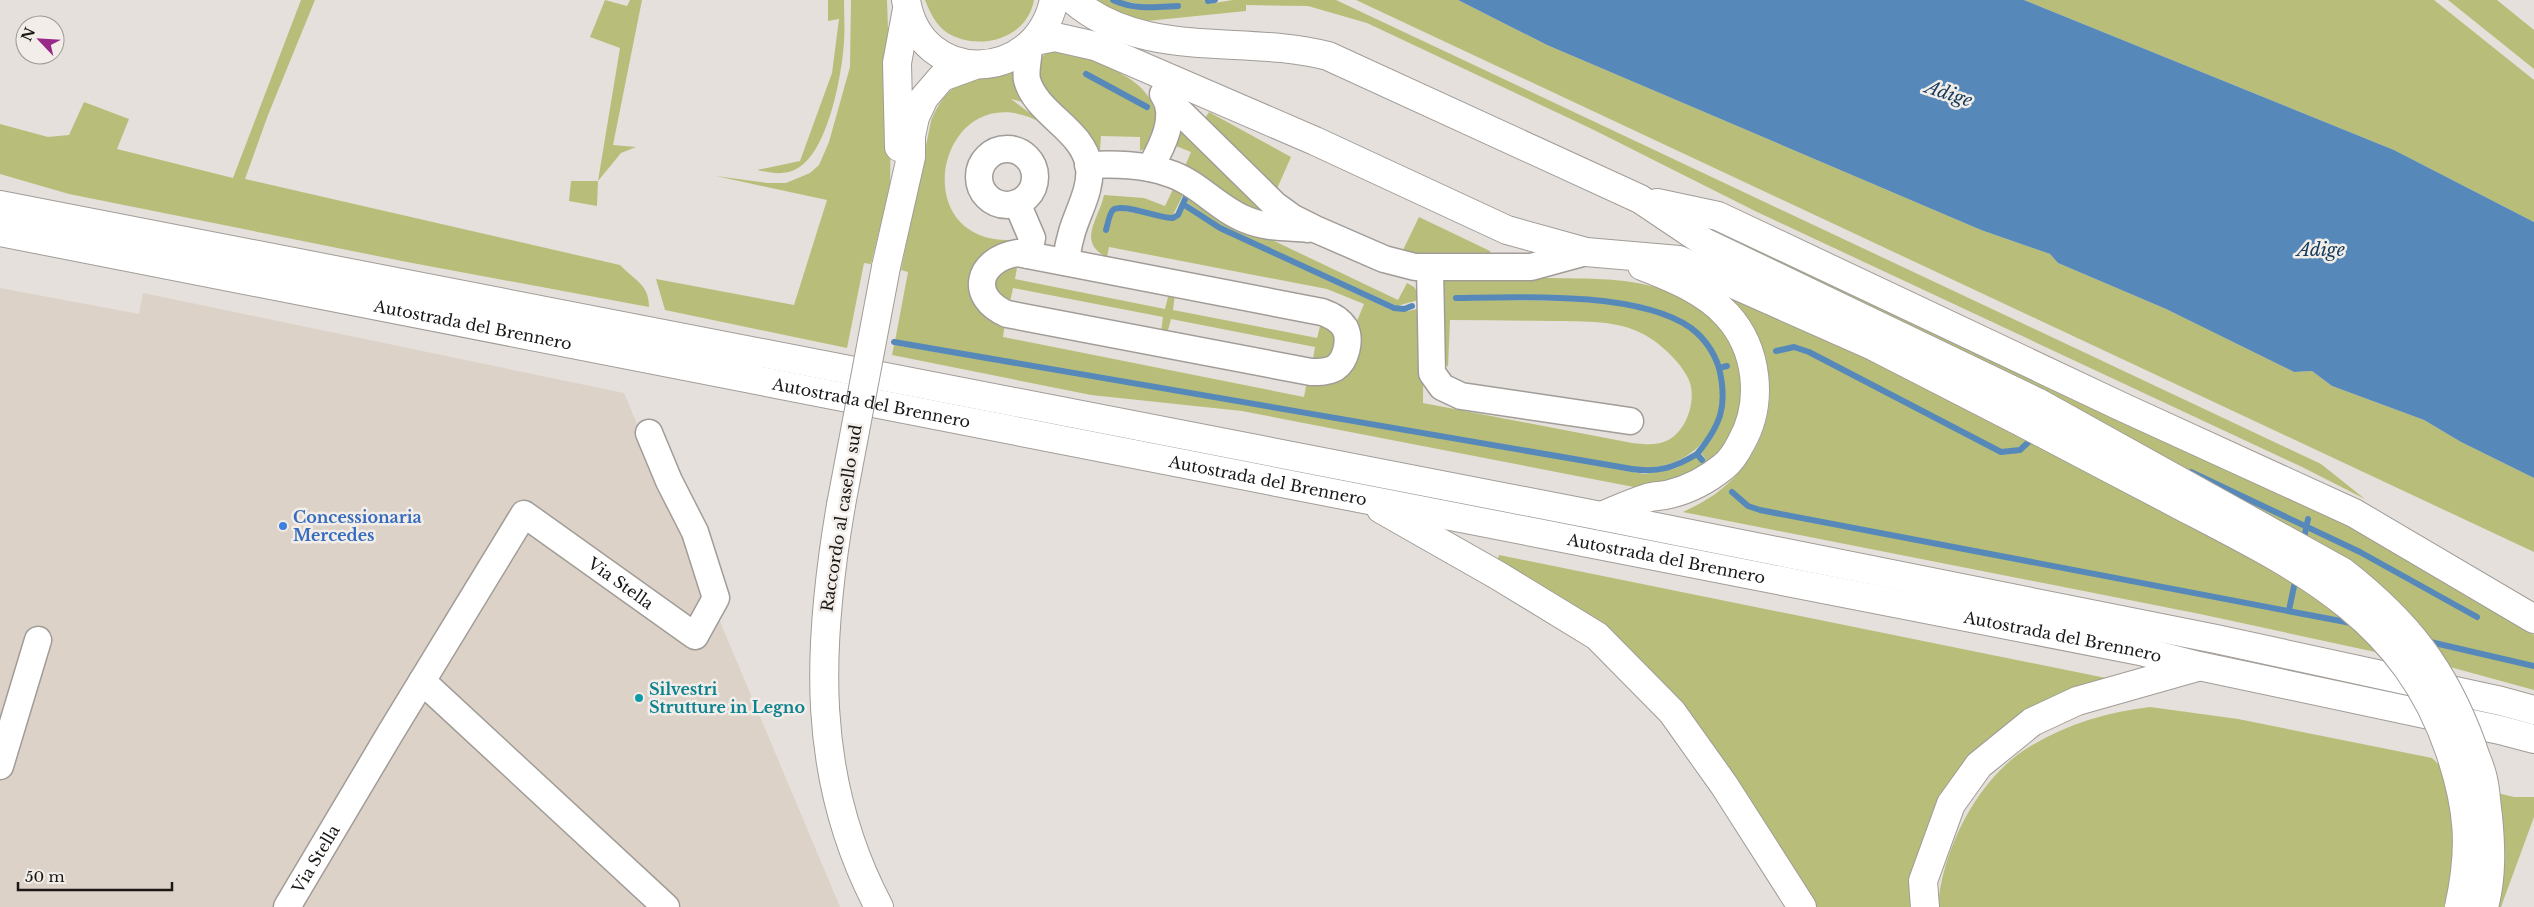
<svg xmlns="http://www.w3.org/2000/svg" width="2534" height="907" font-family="'Libre Baskerville',serif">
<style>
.built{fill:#dcd2c7}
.green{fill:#b8be79}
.water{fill:#5689b9}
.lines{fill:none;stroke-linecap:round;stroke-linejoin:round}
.stream{stroke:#5689b9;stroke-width:6}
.minor-casing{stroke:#a19c97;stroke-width:29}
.major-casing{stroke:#a19c97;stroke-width:30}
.highway-casing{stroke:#a19c97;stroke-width:30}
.minor{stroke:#fff;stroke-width:26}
.major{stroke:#fff;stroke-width:28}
.highway{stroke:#fff;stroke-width:28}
.major-bridge-casing{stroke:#a19c97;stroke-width:30;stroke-linecap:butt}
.highway-bridge-casing{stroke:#a19c97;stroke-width:30;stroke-linecap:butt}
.major-bridge{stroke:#fff;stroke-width:28}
.highway-bridge{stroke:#fff;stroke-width:28}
.shop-dot{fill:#3f7fe0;stroke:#f2ede8;stroke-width:2}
.culture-dot{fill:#0f9aa8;stroke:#f2ede8;stroke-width:2}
.labels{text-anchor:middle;stroke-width:5;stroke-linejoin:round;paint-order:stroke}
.street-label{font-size:16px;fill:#1a1816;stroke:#f2ede8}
.shop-label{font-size:16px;font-weight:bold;fill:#366cbe;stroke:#f2ede8;text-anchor:start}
.culture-label{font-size:16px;font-weight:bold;fill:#0d838f;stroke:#f2ede8;text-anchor:start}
.water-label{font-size:18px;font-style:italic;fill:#143b5c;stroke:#f2ede8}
</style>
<rect width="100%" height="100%" fill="#e5e0db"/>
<path class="built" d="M0 288 139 314 143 293 624 393 840 907H0Z"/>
<path class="green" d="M301 0H315L268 115 245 179 620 265C635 281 649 284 649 307L407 262 69 194 0 174V124L48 137 69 135 84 102 129 119 117 149 233 178Z
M605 0 627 6 630 0H642L613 145 636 147 621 153 598 181 597 206 569 201 571 181H598L620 48 590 37Z
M828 0H844C844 14 845 28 844 42 842 75 828 151 798 168 785 176 772 173 757 170L800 161 832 73 839 19 828 21Z
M851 0H887L891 117 890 186 871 264 864 263 847 348 665 310 656 279 794 305 827 200 716 176 767 183H786L810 173 819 165 829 142 850 67Z
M925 0H1034C1027 40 977 52 946 32 935 24 930 12 925 0Z
M1088 0H1109L1122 6 1138 9 1178 8V4L1150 6 1118 0H1208V4L1233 0H1336L2321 464 2365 499 2302 467 1755 211 1594 130 1367 23 1308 6 1246 5V11L1137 22Z
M1356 0H1458L1547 45 1981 230 2050 254 2058 263 2166 309 2294 372 2312 371 2332 386 2424 420 2461 442 2534 478V552Z
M2024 0H2434L2534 80V222L2394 150Z
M2448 0H2497L2534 30V69Z
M1068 50C1105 68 1155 77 1157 124 1158 137 1151 146 1140 151V137L1101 136 1100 150 1093 149C1077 130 1018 78 1046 53Z
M1020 67 1026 103 1011 99 1044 124C941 66 900 242 1010 240L1009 246 983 257 1005 322 1003 337 1304 397 1307 381 1353 331 1364 304 1327 289 1109 247 1107 257C1076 242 1099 219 1104 195L1144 198 1165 206 1175 185 1247 228 1398 300 1407 283 1414 287 1422 299 1397 306 1221 226 1186 202 1188 198 1183 195 1172 217 1139 208 1112 207 1104 229 1109 230 1113 214 1117 210 1138 213 1172 221 1178 217 1183 207 1216 228 1391 310 1409 311 1424 307 1423 403 1632 443C1643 444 1656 446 1666 441 1687 432 1698 398 1688 378 1679 360 1657 340 1639 332 1611 319 1579 322 1549 321 1516 321 1483 320 1450 320L1448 367 1443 360 1441 282 1449 277C1484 277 1518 278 1552 278 1596 279 1638 277 1679 296 1687 300 1698 305 1705 310 1752 349 1754 431 1703 466 1697 470 1691 477 1684 479 1671 484 1654 485 1639 488L1242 411 1091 395 892 355 894 345 1215 398 1645 474 1677 468 1697 456 1701 460 1705 458 1701 453C1724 428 1728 402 1722 369L1727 368V364H1720C1715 354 1711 343 1702 335 1654 287 1539 297 1475 295L1456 296V298C1462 302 1497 299 1508 300 1564 301 1624 298 1676 322 1752 356 1729 469 1641 468L895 341 908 272 901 270 931 121C950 75 976 77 1020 67Z
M1209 112 1291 157 1276 191 1202 123Z
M1175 122 1259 205 1257 212 1254 213 1185 166 1191 152 1171 144Z
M1419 217 1490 251 1491 255 1420 256 1403 250Z
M1745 239 2306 502 2428 568 2534 635V690L2450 667 2432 641 2411 617 1741 247Z
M1018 262 1015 279 1165 309 1169 293 1175 294 1173 310 1317 338 1322 319 1336 330 1335 355 1312 365 1315 347 1171 319 1167 334 1161 332 1163 317 1013 288 1009 307 993 295 996 268Z
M1721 293 1829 340 2021 434 2272 566 2320 596 2380 653 2200 614 1683 512C1695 506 1708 500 1719 491 1758 462 1780 408 1765 361 1759 345 1732 310 1721 293Z
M1499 555 2106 678 2103 683 1982 751 1913 907H1810L1698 736 1497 562Z
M2150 707 2238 719 2432 758 2459 784 2514 797H2534V817L2501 907H1938C1942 849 1978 778 2029 747 2067 724 2107 712 2150 707Z"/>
<path class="water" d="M1458 0H2024L2394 150 2534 222V478L2461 442 2424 420 2332 386 2312 371 2294 372 2166 309 2058 263 2050 254 1981 230 1547 45Z"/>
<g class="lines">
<path class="stream" d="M1113 0C1134 10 1156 7 1178 6
M1208 1 1215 0
M1086 74 1147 107
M1183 204 1220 228 1394 308 1404 309 1412 306
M1106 230C1108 224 1109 214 1113 210 1122 202 1160 219 1173 218L1178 215 1186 197
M1456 298C1519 297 1638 291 1691 328 1704 338 1714 352 1719 368L1727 366
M894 342 1632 469C1658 473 1676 467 1697 454L1702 460
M1776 351 1794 347 1809 352 2001 452 2020 450 2034 437
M1697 454C1721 425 1728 405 1719 368
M2191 472 2360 552 2477 617
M1732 492 1748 506 1760 510 2351 623
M2303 543 2308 519
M2289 610 2296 577
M2426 641 2534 666"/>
<g class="minor-casing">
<g id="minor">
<path d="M1029 46C1029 56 1025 71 1027 80 1037 115 1083 129 1089 166 1092 189 1078 211 1072 232 1069 242 1067 252 1066 262"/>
<path d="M1167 99 1275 205 1293 218 1315 229 1384 259 1415 267H1531L1586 252"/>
<circle cx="1007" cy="177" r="28"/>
<path d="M1088 165C1115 164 1143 164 1168 173 1198 182 1218 209 1247 220 1266 228 1287 227 1308 229"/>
<path d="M1150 168C1161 148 1179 116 1163 94"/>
<path d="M1017 203 1032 238 1028 255"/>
<path d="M1017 253 1322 312C1331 315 1340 320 1345 328 1351 340 1346 361 1335 368 1328 372 1319 372 1311 372L1007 314C968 297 977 260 1017 253Z"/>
<path d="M1430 268 1432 373 1442 387 1461 396 1630 421"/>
<path d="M422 681 666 907"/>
<path d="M0 766 38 640"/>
<path id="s1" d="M287 907 391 732 524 514 695 636 716 598 695 532 669 481 649 433"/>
</g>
</g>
<g class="major-casing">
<path id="major" d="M906 0C920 87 1036 85 1054 0
M899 147 897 63 907 9
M886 267 911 157V136L915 117 924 98 942 77 975 65
M841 505C817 645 810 777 879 907"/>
</g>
<g class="highway-casing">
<g id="highway">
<path d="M1073 0C1143 61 1245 34 1328 56L1640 199 1704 242 2039 403"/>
<path d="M1035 41 1055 37 1095 46 1315 141 1507 230 1586 252 1679 260 1873 346 2027 425"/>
<path d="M1657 203 1718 216 2120 406 2354 513 2534 619"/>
<path d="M0 205 1601 516 2216 639 2501 701 2534 710"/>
<path id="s2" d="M0 232 2140 651 2199 666 2500 730 2534 739"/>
<path d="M1381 509 1497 575 1597 636 1672 712 1724 785 1802 907"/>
<path d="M1601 516C1616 510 1631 503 1647 498 1654 496 1662 496 1670 494 1690 489 1707 480 1723 467 1731 461 1737 451 1741 443 1764 403 1758 349 1727 315 1705 291 1673 278 1642 266"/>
<path d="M1925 907 1923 881 1951 804 1979 765 2032 722 2077 701 2197 667"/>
</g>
</g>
<use href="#minor" class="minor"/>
<use href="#major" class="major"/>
<use href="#highway" class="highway"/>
<g class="major-bridge-casing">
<path id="major-bridge" d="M841 505 886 267"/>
</g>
<g class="highway-bridge-casing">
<path id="highway-bridge" d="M2039 403 2343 572C2407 622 2444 669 2472 746 2475 757 2481 768 2483 779 2486 791 2486 804 2488 816 2491 847 2492 877 2484 907
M2027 425C2080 453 2134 481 2187 509 2303 569 2405 619 2450 752 2469 809 2472 848 2459 907"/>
</g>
<use href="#major-bridge" class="major-bridge"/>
<use href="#highway-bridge" class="highway-bridge"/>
</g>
<circle class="shop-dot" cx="283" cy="526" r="5"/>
<circle class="culture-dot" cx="639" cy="698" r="5"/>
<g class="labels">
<g class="street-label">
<text dy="6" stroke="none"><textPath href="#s2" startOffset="482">Autostrada del Brennero</textPath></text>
<text dy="6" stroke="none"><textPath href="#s2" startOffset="888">Autostrada del Brennero</textPath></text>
<text dy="6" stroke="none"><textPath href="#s2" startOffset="1292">Autostrada del Brennero</textPath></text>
<text transform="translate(841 518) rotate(-81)" y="6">Raccordo al casello sud</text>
<text dy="6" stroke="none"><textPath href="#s2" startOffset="1698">Autostrada del Brennero</textPath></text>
<text dy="6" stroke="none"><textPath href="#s1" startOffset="578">Via Stella</textPath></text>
<text dy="6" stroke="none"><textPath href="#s2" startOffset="2102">Autostrada del Brennero</textPath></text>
<text dy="6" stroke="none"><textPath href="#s1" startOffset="56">Via Stella</textPath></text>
</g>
<g class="shop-label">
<text x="293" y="523">Concessionaria<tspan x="293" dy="18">Mercedes</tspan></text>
</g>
<g class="culture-label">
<text x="649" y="695">Silvestri<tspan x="649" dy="18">Strutture in Legno</tspan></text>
</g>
<g class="water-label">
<text transform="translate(1949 94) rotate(18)" y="6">Adige</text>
<text x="2321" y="256">Adige</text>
</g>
</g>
<g transform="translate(40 40) rotate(295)"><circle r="24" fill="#f2ede8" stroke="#9c9894"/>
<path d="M0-4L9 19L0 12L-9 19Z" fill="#992988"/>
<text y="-8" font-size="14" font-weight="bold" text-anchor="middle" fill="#1a1816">N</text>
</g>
<path d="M18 882v8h154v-8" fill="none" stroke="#1a1816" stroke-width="2.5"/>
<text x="25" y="882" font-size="15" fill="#1a1816" stroke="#f2ede8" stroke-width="4" paint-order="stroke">50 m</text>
</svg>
